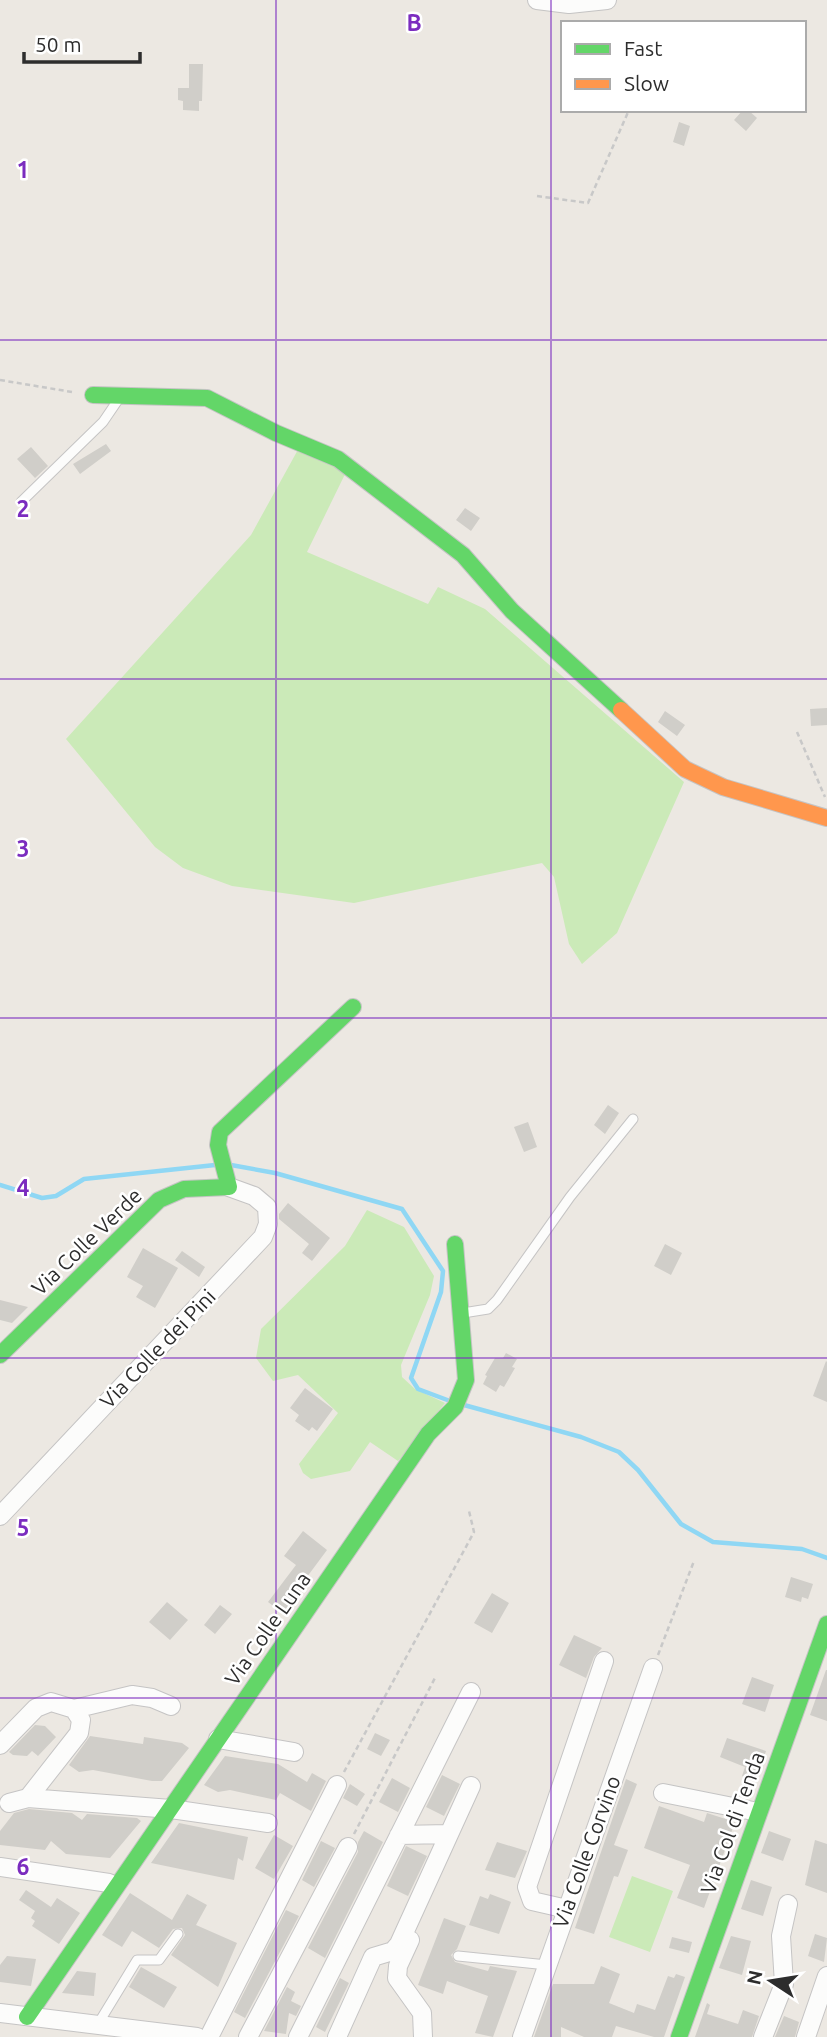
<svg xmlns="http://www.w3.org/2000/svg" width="827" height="2037" font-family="Ubuntu,sans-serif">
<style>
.green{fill:#cbeab8}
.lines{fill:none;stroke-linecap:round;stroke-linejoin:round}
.stream{stroke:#8fd7f4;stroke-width:4.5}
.building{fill:#d0cec9}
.lane-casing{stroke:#c5c4c4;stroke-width:11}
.street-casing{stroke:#c5c4c4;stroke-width:20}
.fast-casing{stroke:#c5c4c4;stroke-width:18}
.slow-casing{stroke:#c5c4c4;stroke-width:18}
.path{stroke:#c8c8c8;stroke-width:2.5;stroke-dasharray:5 3.5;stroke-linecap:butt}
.lane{stroke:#fcfcfb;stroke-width:9}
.street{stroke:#fcfcfb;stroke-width:18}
.fast{stroke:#63d668;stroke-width:16}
.slow{stroke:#ff974d;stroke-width:16}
.grid{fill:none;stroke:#7b2cbf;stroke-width:2;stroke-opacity:0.55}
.labels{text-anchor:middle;stroke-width:5;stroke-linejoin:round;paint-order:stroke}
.street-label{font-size:21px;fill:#2d2d2d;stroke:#fff}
.grid-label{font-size:23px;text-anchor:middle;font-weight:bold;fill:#7b2cbf;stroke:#fff;stroke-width:5;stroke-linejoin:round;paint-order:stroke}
</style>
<rect width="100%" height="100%" fill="#ece8e2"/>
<path class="green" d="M300 446 348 468 307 552 428 604 438 587 485 609 684 782 617 933 582 964 569 944 554 877 542 863 354 903 232 886 183 868 155 847 66 739 251 535Z
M367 1210 404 1227 434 1276 430 1295 401 1365 402 1377 415 1389 445 1403 398 1461 370 1442 350 1471 311 1479 303 1473 299 1464 338 1413 298 1375 273 1381 256 1358 261 1329 345 1246Z
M632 1876 673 1891 650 1952 609 1937Z"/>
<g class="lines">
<path class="stream" d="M231 1165 275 1173 402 1209 443 1271 441 1292 411 1378 418 1389 450 1401
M0 1185 42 1198 56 1196 84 1179 215 1165
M464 1405 581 1437 619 1452 638 1470 681 1524 713 1542 802 1549 827 1558"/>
</g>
<path class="building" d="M189 64H203L202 101H199V111L183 110V101L178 100V88H189Z
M743 110H748L757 118 746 131 734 120Z
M679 122 690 126 684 146 673 142Z
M106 444 111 451 80 474 73 464Z
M31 447 48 466 35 478 17 459Z
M465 508 480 518 471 531 456 520Z
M827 708V725L811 726 810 709Z
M665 711 685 725 677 736 658 722Z
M608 1105 619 1113 605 1134 594 1125Z
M528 1122 537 1147 524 1152 514 1127Z
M288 1203 330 1238 312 1261 302 1253 309 1244 279 1219V1214Z
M665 1244 682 1253 671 1275 654 1266Z
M143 1248 178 1268 155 1308 136 1297 143 1286 127 1277Z
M182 1251 205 1267 199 1277 175 1260Z
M0 1300 28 1307 12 1323 0 1320Z
M506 1353 517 1359 512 1367 515 1368 504 1387 500 1385 496 1392 483 1384 487 1376 485 1375 495 1358H503Z
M826 1361 827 1362V1402L813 1396Z
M305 1388 333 1409 317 1431 312 1427 309 1431 295 1421 299 1415 290 1408Z
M303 1531 327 1550 301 1585 304 1587 284 1614 268 1602 296 1565 284 1556Z
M791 1577 813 1584 808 1599 802 1597 801 1602 785 1597Z
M492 1593 509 1603 492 1633 474 1623Z
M167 1602 188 1620 170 1640 149 1622Z
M220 1605 232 1614 215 1634 204 1625Z
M574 1635 602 1648 594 1657 586 1678 559 1665Z
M826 1670H827V1721L810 1715Z
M752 1677 774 1685 765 1712 742 1704Z
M35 1725 45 1726 56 1737 38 1756 32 1751 27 1756 13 1755 9 1752Z
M375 1733 390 1740 381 1756 367 1749Z
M90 1736 143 1744 144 1737 182 1743 189 1748 162 1781H152L93 1770 79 1772 69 1765Z
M727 1738 766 1751 755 1781 742 1776 745 1767 720 1757Z
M225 1756 278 1764 307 1782 312 1773 326 1781 311 1811 280 1793 276 1800 230 1790 218 1792 204 1785Z
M442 1775 460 1784 444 1816 426 1807Z
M392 1778 410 1788 398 1812 379 1802Z
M626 1779 637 1784 614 1845 628 1850 618 1877 614 1876 594 1934 575 1928Z
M350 1784 365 1794 357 1806 343 1798Z
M659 1806 704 1822 707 1813 735 1822 704 1908 677 1898 690 1865 644 1848Z
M29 1809 72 1813 82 1820 87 1814 137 1818 141 1821 110 1858 66 1854 51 1841 45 1850 0 1845V1831L14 1813Z
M179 1823 248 1837 243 1861 238 1858 234 1880 151 1863Z
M364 1831 383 1842 325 1958 308 1948 358 1852V1842Z
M769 1831 791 1839 783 1861 761 1853Z
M274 1835 293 1846 274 1879 255 1868Z
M815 1840 827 1844V1893L805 1885Z
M321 1841 335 1848 314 1887 302 1880Z
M497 1842 527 1851 515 1878 485 1870Z
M406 1846 427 1856 408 1896 387 1886Z
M751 1880 772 1887 763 1916 741 1909Z
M26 1890 51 1907 57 1898 80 1913 59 1944 32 1926 35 1921 31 1918 35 1911 19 1900Z
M130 1893 172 1920 187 1894 207 1905 196 1925 237 1943 218 1987 171 1955 185 1935 182 1928 173 1929 159 1948 132 1931 122 1947 102 1935Z
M490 1894 511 1902 499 1934 469 1925 480 1896 488 1899Z
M286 1910 299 1916 245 2018 234 2012Z
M444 1918 466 1926 457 1949 451 1955 455 1962 488 1971 490 1966 517 1971 493 2037 475 2033 488 1996 447 1981 443 1994 418 1985Z
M815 1934 827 1938 824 1962 808 1956Z
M731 1936 751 1941 742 1975 719 1968Z
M672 1937 692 1942 689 1953 669 1948Z
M7 1956 36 1959 31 1986 0 1982V1965Z
M601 1966 620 1974 609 2003 634 2013 637 2004 655 2010 668 1976 674 1978 676 1974 685 1977 664 2037H654L616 2026 612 2037H584L561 2027V2037H534L553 1984H594Z
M141 1967 177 1987 164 2008 129 1987Z
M77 1971 96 1973 94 1996 62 1993Z
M340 1978 349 1983 325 2032 316 2027Z
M287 1987 295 1992 291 2001 301 2006 296 2016 289 2013 286 2034 264 2031Z
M707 2003 710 2005 707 2014 738 2024 743 2010 759 2016 752 2037H695Z
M784 2016 799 2022 795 2037H775Z"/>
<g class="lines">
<g class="lane-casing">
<path id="lane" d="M21 502 103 422 118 400
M463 1313 488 1309 497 1300 570 1197 633 1119
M458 1956 547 1965
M98 2024 137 1960H159L178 1934"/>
</g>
<g class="street-casing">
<path id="street" d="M537 0 569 4 607 0
M0 1516 263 1237 268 1224 267 1207 254 1196 229 1187
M218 1739 294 1752
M0 1745 36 1708 51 1702 74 1709 132 1695 152 1698 171 1706
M663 1793 758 1812
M28 1798 79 1733 81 1720 74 1709
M9 1803 28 1798 171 1809 268 1823
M399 1835 449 1834
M0 1867 109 1883
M567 1909 532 1901 527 1887 604 1661
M410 1940 398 1966 397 1978 422 2013 423 2037
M0 2013 197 2037
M209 2037 337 1785
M248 2037 348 1847
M298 2037 471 1692
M337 2037 373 1957 393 1951 399 1944 471 1786
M522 2037 653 1668
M763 2037 784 1984 781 1936 788 1904
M806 2037 827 1976"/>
</g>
<g class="fast-casing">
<path id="fast" d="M93 395 207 398 276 433 338 459 463 555 512 611 621 710
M0 1355 159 1200 184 1189 229 1187 218 1145 220 1132 353 1007
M27 2017 428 1434 455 1407 466 1380 455 1244
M679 2037 827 1624"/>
</g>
<g class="slow-casing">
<path id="slow" d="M621 710 685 769 723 787 827 818"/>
</g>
<path class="path" d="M537 196 588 203 629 110
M0 380 72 392
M797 732 825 797
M658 1655 694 1561
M344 1772 474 1532 469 1511
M354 1834 436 1676"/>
<use href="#lane" class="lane"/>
<use href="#street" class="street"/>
<use href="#fast" class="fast"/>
<use href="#slow" class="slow"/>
</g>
<path class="grid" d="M276 0V2037M551 0V2037M0 340H827M0 679H827M0 1018H827M0 1358H827M0 1698H827"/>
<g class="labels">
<g class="street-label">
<text transform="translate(87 1242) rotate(-44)" y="7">Via Colle Verde</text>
<text transform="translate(158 1349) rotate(-46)" y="7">Via Colle dei Pini</text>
<text transform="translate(268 1629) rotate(-55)" y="7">Via Colle Luna</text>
<text transform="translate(733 1823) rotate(-70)" y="7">Via Col di Tenda</text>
<text transform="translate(587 1852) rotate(-70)" y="7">Via Colle Corvino</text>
</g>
</g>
<g class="grid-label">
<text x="414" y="31">B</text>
<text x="23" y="178">1</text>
<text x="23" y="517">2</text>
<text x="23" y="857">3</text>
<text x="23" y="1196">4</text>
<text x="23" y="1536">5</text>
<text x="23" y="1875">6</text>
</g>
<rect x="561" y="21" width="245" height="91" fill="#ffffff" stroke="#ababab" stroke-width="2"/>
<rect x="575" y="44" width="35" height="10" fill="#63d668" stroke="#ababab" stroke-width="2"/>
<text x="624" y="56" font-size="21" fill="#2d2d2d">Fast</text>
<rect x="575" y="79" width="35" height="10" fill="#ff974d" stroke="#ababab" stroke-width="2"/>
<text x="624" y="91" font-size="21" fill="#2d2d2d">Slow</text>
<g transform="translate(771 1981) rotate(282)" stroke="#ffffff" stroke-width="5" paint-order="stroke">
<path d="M0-5L12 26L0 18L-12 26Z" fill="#2d2d2d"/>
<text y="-10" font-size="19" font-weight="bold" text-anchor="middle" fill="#2d2d2d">N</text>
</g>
<path d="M24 52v10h116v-10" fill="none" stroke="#2d2d2d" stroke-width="3.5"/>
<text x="35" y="52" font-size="21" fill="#2d2d2d" stroke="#ffffff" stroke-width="5" paint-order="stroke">50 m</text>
</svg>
